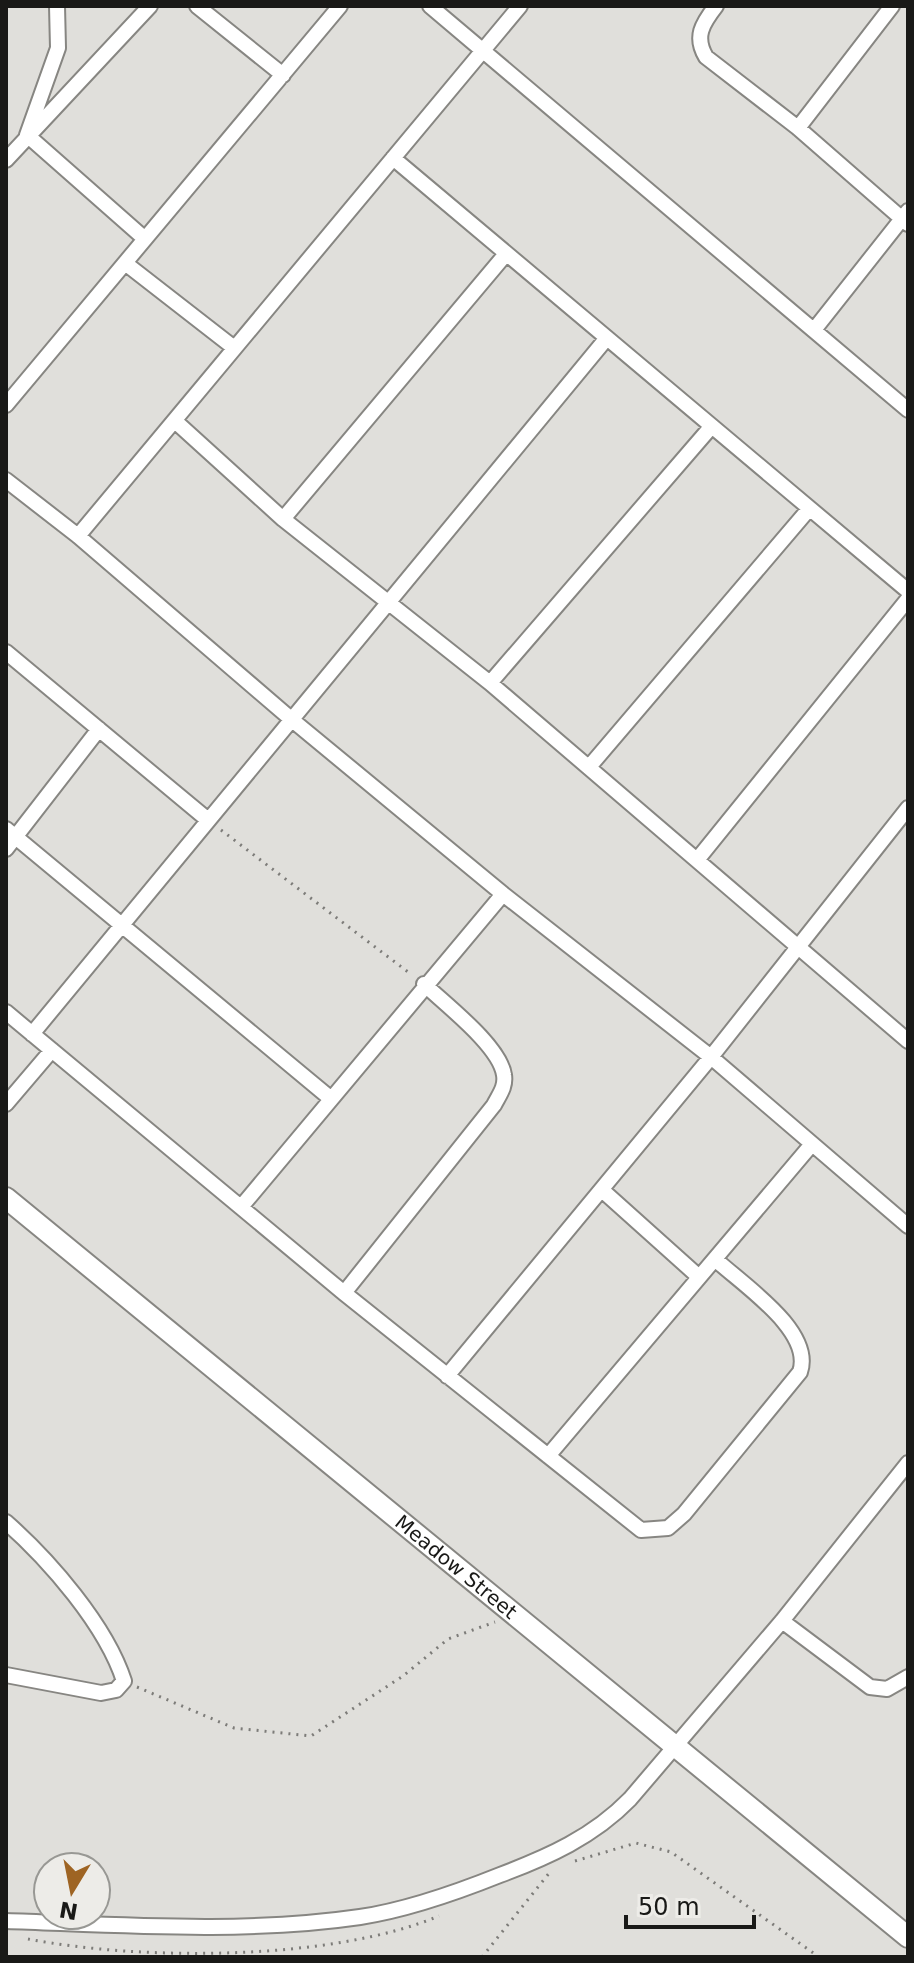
<svg xmlns="http://www.w3.org/2000/svg" width="914" height="1963" font-family="'DejaVu Sans',sans-serif">
<style>
.lines{fill:none;stroke-linecap:round;stroke-linejoin:round}
.street-casing{stroke:#878682;stroke-width:18}
.secondary-casing{stroke:#878682;stroke-width:24}
.path{stroke:#7d7c79;stroke-width:3;stroke-dasharray:2 6;stroke-linecap:butt}
.street{stroke:#fff;stroke-width:14}
.secondary{stroke:#fff;stroke-width:20}
.labels{text-anchor:middle;stroke-width:6;stroke-linejoin:round;paint-order:stroke}
.street-label{font-size:20px;fill:#191917;stroke:#edece8}
</style>
<rect width="100%" height="100%" fill="#e0dfdb"/>
<g class="lines">
<g class="street-casing">
<path id="street" d="M57 6 58 48 27 135 145 239
M197 6 283 75
M430 6 908 410
M716 6C702 24 694 37 706 57L798 128 908 224
M798 128 892 6
M393 158 908 591
M6 160 150 6
M125 263 233 347
M814 330 908 211
M6 405 340 6
M175 421 283 519 490 683 908 1041
M6 480 78 536 291 719 503 894 711 1057 908 1226
M283 519 505 255
M78 536 520 6
M6 652 208 820
M490 683 711 427
M589 767 809 509
M6 829 330 1098
M6 849 99 729
M697 860 908 599
M6 1012 344 1293 641 1530 668 1528 684 1514 800 1372C814 1331 743 1285 715 1259
M32 1034 606 339
M6 1104 52 1050
M602 1190 699 1277
M241 1207 503 894
M344 1293 494 1105C499 1095 506 1087 504 1075 500 1046 446 1005 424 984
M447 1376 711 1057 908 808
M548 1456 812 1144
M6 1522C49 1560 106 1625 124 1681L116 1690 101 1693 6 1675
M782 1621 870 1687 887 1689 908 1677
M6 1921C122 1925 244 1934 360 1917 407 1910 455 1893 500 1875 548 1857 593 1837 630 1799L782 1621 908 1463"/>
</g>
<g class="secondary-casing">
<g id="secondary">
<path id="s1" d="M6 1198 908 1937"/>
</g>
</g>
<path class="path" d="M221 830 412 975
M137 1687 234 1728 311 1736 403 1676 448 1639 495 1622
M575 1861 636 1843 671 1852 819 1957
M28 1939C142 1961 331 1961 439 1916
M482 1957 550 1872"/>
<use href="#street" class="street"/>
<use href="#secondary" class="secondary"/>
</g>
<g class="labels">
<g class="street-label">
<text dy="7" stroke="none"><textPath href="#s1" startOffset="582">Meadow Street</textPath></text>
</g>
</g>
<rect width="914" height="1963" fill="none" stroke="#191917" stroke-width="16"/>
<g transform="translate(72 1891) rotate(190)"><circle r="38" fill="#edece8" stroke="#989894" stroke-width="2"/>
<path d="M0-6L14 30L0 20L-14 30Z" fill="#9e6423"/>
<text y="-12" font-size="22" font-weight="bold" text-anchor="middle" fill="#191917">N</text>
</g>
<path d="M626 1915v12h128v-12" fill="none" stroke="#191917" stroke-width="4"/>
<text x="638" y="1915" font-size="24" fill="#191917" stroke="#edece8" stroke-width="6" paint-order="stroke">50 m</text>
</svg>
